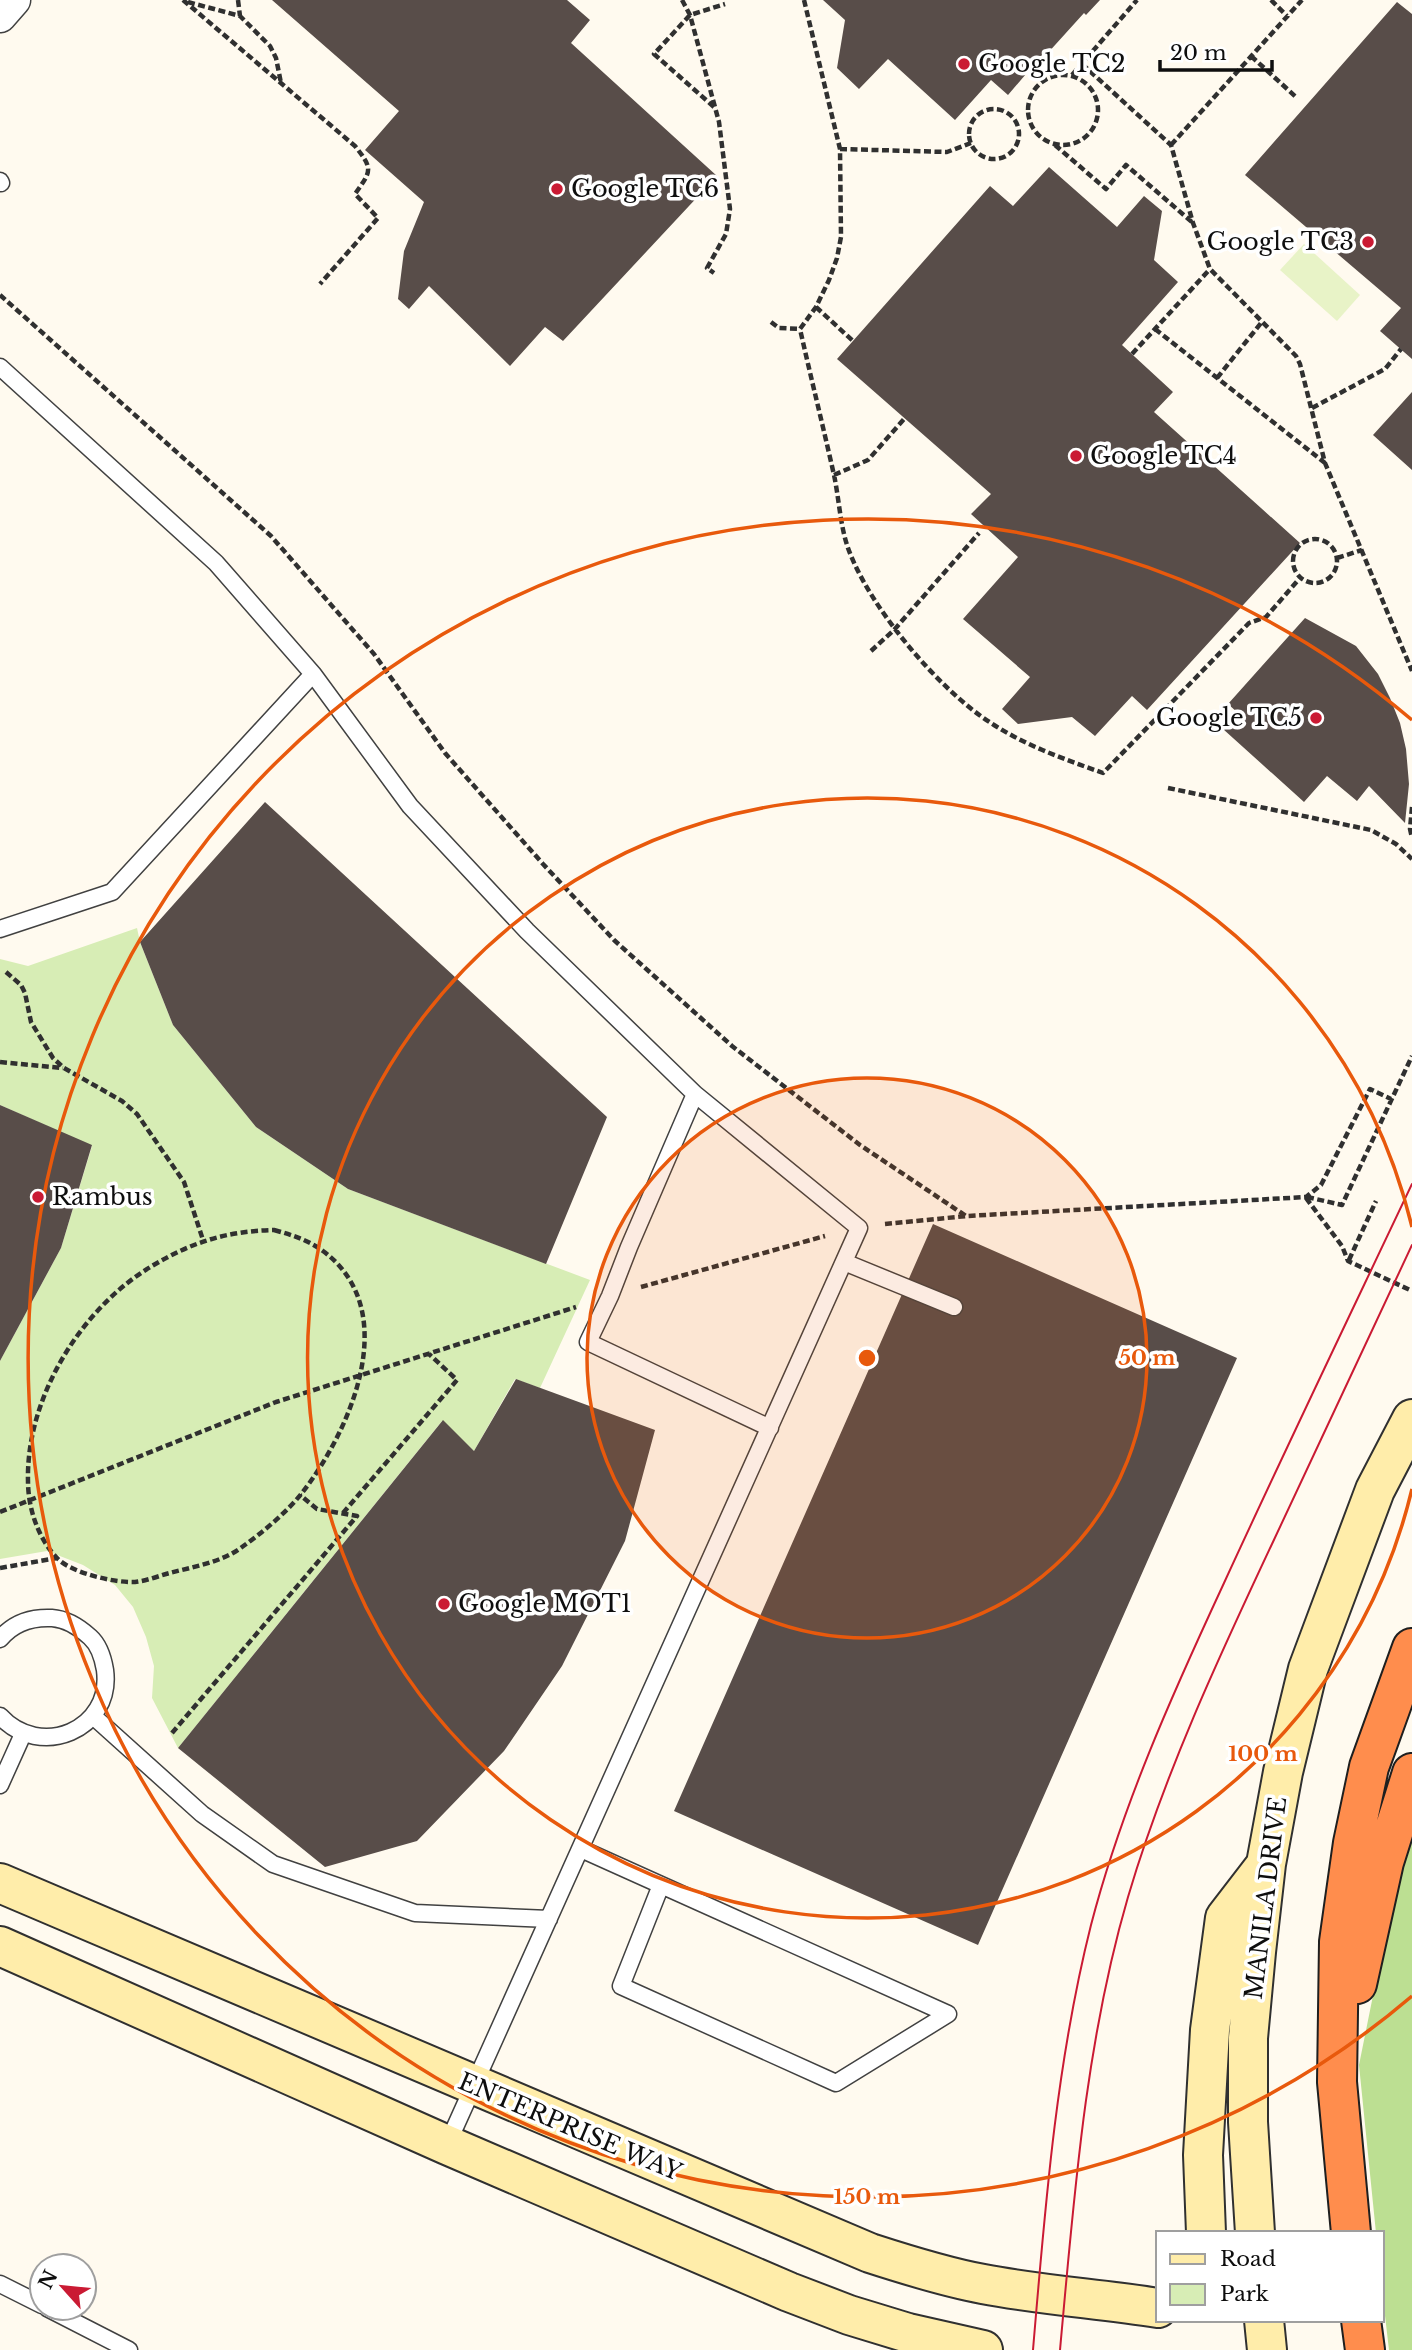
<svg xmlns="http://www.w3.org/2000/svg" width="1412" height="2350" font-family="'Libre Baskerville',serif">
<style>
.green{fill:#d7edb5}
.forest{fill:#bcdf92}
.pitch{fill:#e8f3c7}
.building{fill:#584d49}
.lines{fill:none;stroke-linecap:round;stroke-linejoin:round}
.lane-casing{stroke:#414141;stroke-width:19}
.street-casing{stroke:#414141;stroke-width:35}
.secondary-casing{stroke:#303030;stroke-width:42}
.highway-casing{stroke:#1f1f1f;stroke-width:42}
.path{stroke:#303030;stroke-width:4.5;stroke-dasharray:7 3.5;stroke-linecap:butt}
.lane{stroke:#fff;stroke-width:16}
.street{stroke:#fff;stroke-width:32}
.secondary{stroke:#ffedaa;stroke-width:38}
.highway{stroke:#ff8d4d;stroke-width:38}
.tram{stroke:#ca1a33;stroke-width:2}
.ring{fill:none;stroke:#e8590c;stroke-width:3.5}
.poi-dot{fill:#ca1a33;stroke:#fff;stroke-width:2.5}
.labels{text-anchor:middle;stroke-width:7;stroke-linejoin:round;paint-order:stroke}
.poi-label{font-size:24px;fill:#0e0e0e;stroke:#fff;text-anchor:start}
.street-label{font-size:24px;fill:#0e0e0e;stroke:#fff}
.centre{fill:#e8590c;stroke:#fff;stroke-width:3.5}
.ring-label{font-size:21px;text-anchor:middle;font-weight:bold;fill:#e8590c;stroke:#fff;stroke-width:7;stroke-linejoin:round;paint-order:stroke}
</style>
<rect width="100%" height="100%" fill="#fffaef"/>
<path class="green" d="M137 928 140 942 173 1025 256 1127 348 1189 590 1280 540 1388 515 1379 474 1451 442 1421 178 1748 152 1698 154 1666 146 1637 133 1607 115 1585 83 1565 47 1551 0 1559V1361L61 1248 92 1146 0 1105V959L28 966Z"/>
<path class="forest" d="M1412 1827V2350H1389L1382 2290V2233H1376L1359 2065 1383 1946Z"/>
<path class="pitch" d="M1304 244 1360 295 1337 321 1280 270Z"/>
<path class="building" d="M272 0H567L590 20 571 43 717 176 563 341 545 327 510 366 429 286 409 309 398 299 404 251 424 202 365 150 399 111Z
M823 0H1100L1086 15 1084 13 1046 55 1043 54 1008 95 991 80 955 120 888 59 859 89 837 68 845 20Z
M1397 2 1412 14V359L1380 331 1401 308 1245 175Z
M1049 167 1117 227 1144 196 1162 211 1154 260 1178 282 1122 345 1173 392 1154 412 1300 543 1147 710 1132 696 1095 736 1072 717 1018 724 1002 709 1030 677 963 619 1018 557 971 514 991 494 837 359 990 186 1013 206Z
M1412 392V470L1373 435Z
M1305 618 1356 646 1378 674 1390 698 1400 723 1406 749 1409 784 1405 823 1369 786 1357 801 1327 776 1304 802 1223 729 1238 713 1228 704Z
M265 802 607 1117 546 1264 348 1189 256 1127 173 1025 140 942Z
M0 1105 92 1145 61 1248 0 1361Z
M933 1224 1237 1358 978 1945 674 1811Z
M516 1379 655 1430 625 1541 562 1666 504 1751 417 1841 325 1867 178 1748 443 1420 474 1451Z"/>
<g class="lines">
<g class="lane-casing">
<path id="lane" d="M0 181 1 183
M0 367 216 563 313 674 410 806 527 931 695 1094 859 1228 447 2145
M0 929 112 892 313 674
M695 1094 629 1247 610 1296 588 1342 770 1428
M844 1262 954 1307
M0 1639C13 1623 32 1617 52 1618 67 1619 79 1627 90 1637 99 1645 103 1658 105 1670 113 1730 40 1760 0 1716
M93 1716 202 1814 273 1864 415 1913 549 1919
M0 1785 23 1734
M581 1849 948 2014 836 2083 621 1986 661 1885
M0 2284 42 2305
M47 2308 129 2350"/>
</g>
<g class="street-casing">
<path id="street" d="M0 16 14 0"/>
</g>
<g class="secondary-casing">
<path id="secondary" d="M0 1883 870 2253C907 2265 945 2277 983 2284 1041 2295 1100 2299 1158 2308
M0 1946 447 2145 789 2292 849 2315 908 2333 983 2350
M1206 2233 1203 2155 1210 2030 1225 1918 1265 1866
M1255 2233 1248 2122V2038L1256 1952 1266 1864 1283 1772 1308 1669 1375 1490 1412 1419
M1264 2320 1267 2350"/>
</g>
<g class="highway-casing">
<path id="highway" d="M1357 1984 1384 1862 1412 1773
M1351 2233 1337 2082 1339 1942 1353 1843 1369 1767 1412 1648
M1361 2320 1365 2350"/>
</g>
<path class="path" d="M183 0 355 146C373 169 372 170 355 194L378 218 320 284
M238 0 240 16
M682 0 690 15 719 122 730 209 726 234 707 268 714 273
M804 0 840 149 841 237 837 258 829 280 816 307 800 329C811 378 823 426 834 475 839 498 840 525 848 548 869 607 939 690 991 723 1026 746 1064 759 1103 773L1249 623 1266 617 1300 578
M1271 0 1287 16
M188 2 240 16 270 46 276 58 281 83
M1251 56 1296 97
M1082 64 1171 145 1193 223 1210 269 1296 356 1300 364 1325 463 1412 671
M1028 110a35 35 0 1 1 70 0a35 35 0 1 1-70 0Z
M1072 75 1137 0
M714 107 654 54 690 15 725 4
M969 134a25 25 0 1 1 50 0a25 25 0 1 1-50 0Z
M1055 145 1106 189 1126 165 1193 223
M1171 145 1302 0
M840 149 947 152 971 143
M0 295 271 536 374 654 445 753 543 864 614 940 732 1046 860 1145 966 1216
M816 307 853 341
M771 322 779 328 800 329
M1155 329 1325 463
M1132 354 1210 269
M1217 378 1261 323
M1312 408 1385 369 1401 349
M834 475 868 460 905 418
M1293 561a22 22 0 1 1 44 0a22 22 0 1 1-44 0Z
M1337 558 1362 550
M871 651 894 630 979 533
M1168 788 1371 830 1396 844 1412 859
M1412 807 1410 829 1412 838
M6 972 21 985 25 993 31 1022 53 1058 64 1068 122 1101 137 1114 184 1182 203 1240
M0 1062 63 1068
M1307 1197 1342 1205 1412 1056
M1306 1198 1342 1246 1348 1261 1412 1291
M885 1224 967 1216 1306 1197 1321 1185 1370 1089 1391 1099
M274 1230C292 1235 308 1240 323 1251 404 1311 350 1431 302 1493 286 1513 263 1532 242 1547 221 1563 191 1567 166 1574 156 1577 145 1581 135 1582 115 1583 72 1573 58 1559 38 1539 28 1508 28 1481 26 1398 81 1308 152 1266 192 1242 227 1231 274 1230Z
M1349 1260 1376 1201
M641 1287 825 1236
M0 1512 276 1402 576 1307
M343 1513 457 1380 429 1354
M0 1568 57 1558
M172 1733 357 1516 317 1509 300 1495"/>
<use href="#lane" class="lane"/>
<use href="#street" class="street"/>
<use href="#secondary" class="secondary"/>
<use href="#highway" class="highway"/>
<path class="tram" d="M1033 2350C1045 2208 1056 2064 1091 1925 1122 1806 1172 1695 1224 1583 1285 1450 1349 1317 1412 1184
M1060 2350C1074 2198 1085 2044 1128 1897 1164 1775 1218 1659 1272 1544 1319 1444 1365 1345 1412 1245"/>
</g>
<circle cx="867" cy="1358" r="280" fill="#e8590c" fill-opacity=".12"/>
<g class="ring">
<circle cx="867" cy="1358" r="280"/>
<path d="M1412 1489A560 560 0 1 1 1412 1227"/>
<path d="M1412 1996A839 839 0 1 1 1412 720"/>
</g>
<g class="poi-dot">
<circle cx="964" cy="64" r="7"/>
<circle cx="557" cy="189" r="7"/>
<circle cx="1368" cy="242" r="7"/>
<circle cx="1076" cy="456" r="7"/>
<circle cx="1316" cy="718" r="7"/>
<circle cx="38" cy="1197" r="7"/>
<circle cx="444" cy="1604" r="7"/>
</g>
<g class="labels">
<g class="poi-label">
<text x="978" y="72">Google TC2</text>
<text x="571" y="197">Google TC6</text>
<text x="1354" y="250" text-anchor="end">Google TC3</text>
<text x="1090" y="464">Google TC4</text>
<text x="1302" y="726" text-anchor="end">Google TC5</text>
<text x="52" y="1205">Rambus</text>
<text x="458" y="1612">Google MOT1</text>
</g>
<g class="street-label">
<text transform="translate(1266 1898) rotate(-83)" y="8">MANILA DRIVE</text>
<text transform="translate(570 2127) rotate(23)" y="8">ENTERPRISE WAY</text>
</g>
</g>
<circle cx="867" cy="1358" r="10" class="centre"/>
<g class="ring-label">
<text x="1147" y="1365">50 m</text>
<text x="1263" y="1761">100 m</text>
<text x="867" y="2204">150 m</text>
</g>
<rect x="1156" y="2231" width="228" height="91" fill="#ffffff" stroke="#9f9f9f" stroke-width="2"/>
<rect x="1170" y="2254" width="35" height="10" fill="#ffedaa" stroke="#9f9f9f" stroke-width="2"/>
<text x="1220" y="2266" font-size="21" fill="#0e0e0e">Road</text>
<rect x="1170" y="2284" width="35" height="21" fill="#d7edb5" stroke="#9f9f9f" stroke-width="2"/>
<text x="1220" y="2301" font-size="21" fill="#0e0e0e">Park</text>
<g transform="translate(63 2287) rotate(297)"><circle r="33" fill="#ffffff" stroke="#9f9f9f" stroke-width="2"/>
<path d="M0-5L12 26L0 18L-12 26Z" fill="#ca1a33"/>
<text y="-10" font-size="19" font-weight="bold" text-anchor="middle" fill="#0e0e0e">N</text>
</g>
<path d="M1160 60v10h112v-10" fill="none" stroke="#0e0e0e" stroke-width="3.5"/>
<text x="1170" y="60" font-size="21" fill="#0e0e0e" stroke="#ffffff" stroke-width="5" paint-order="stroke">20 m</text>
</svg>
